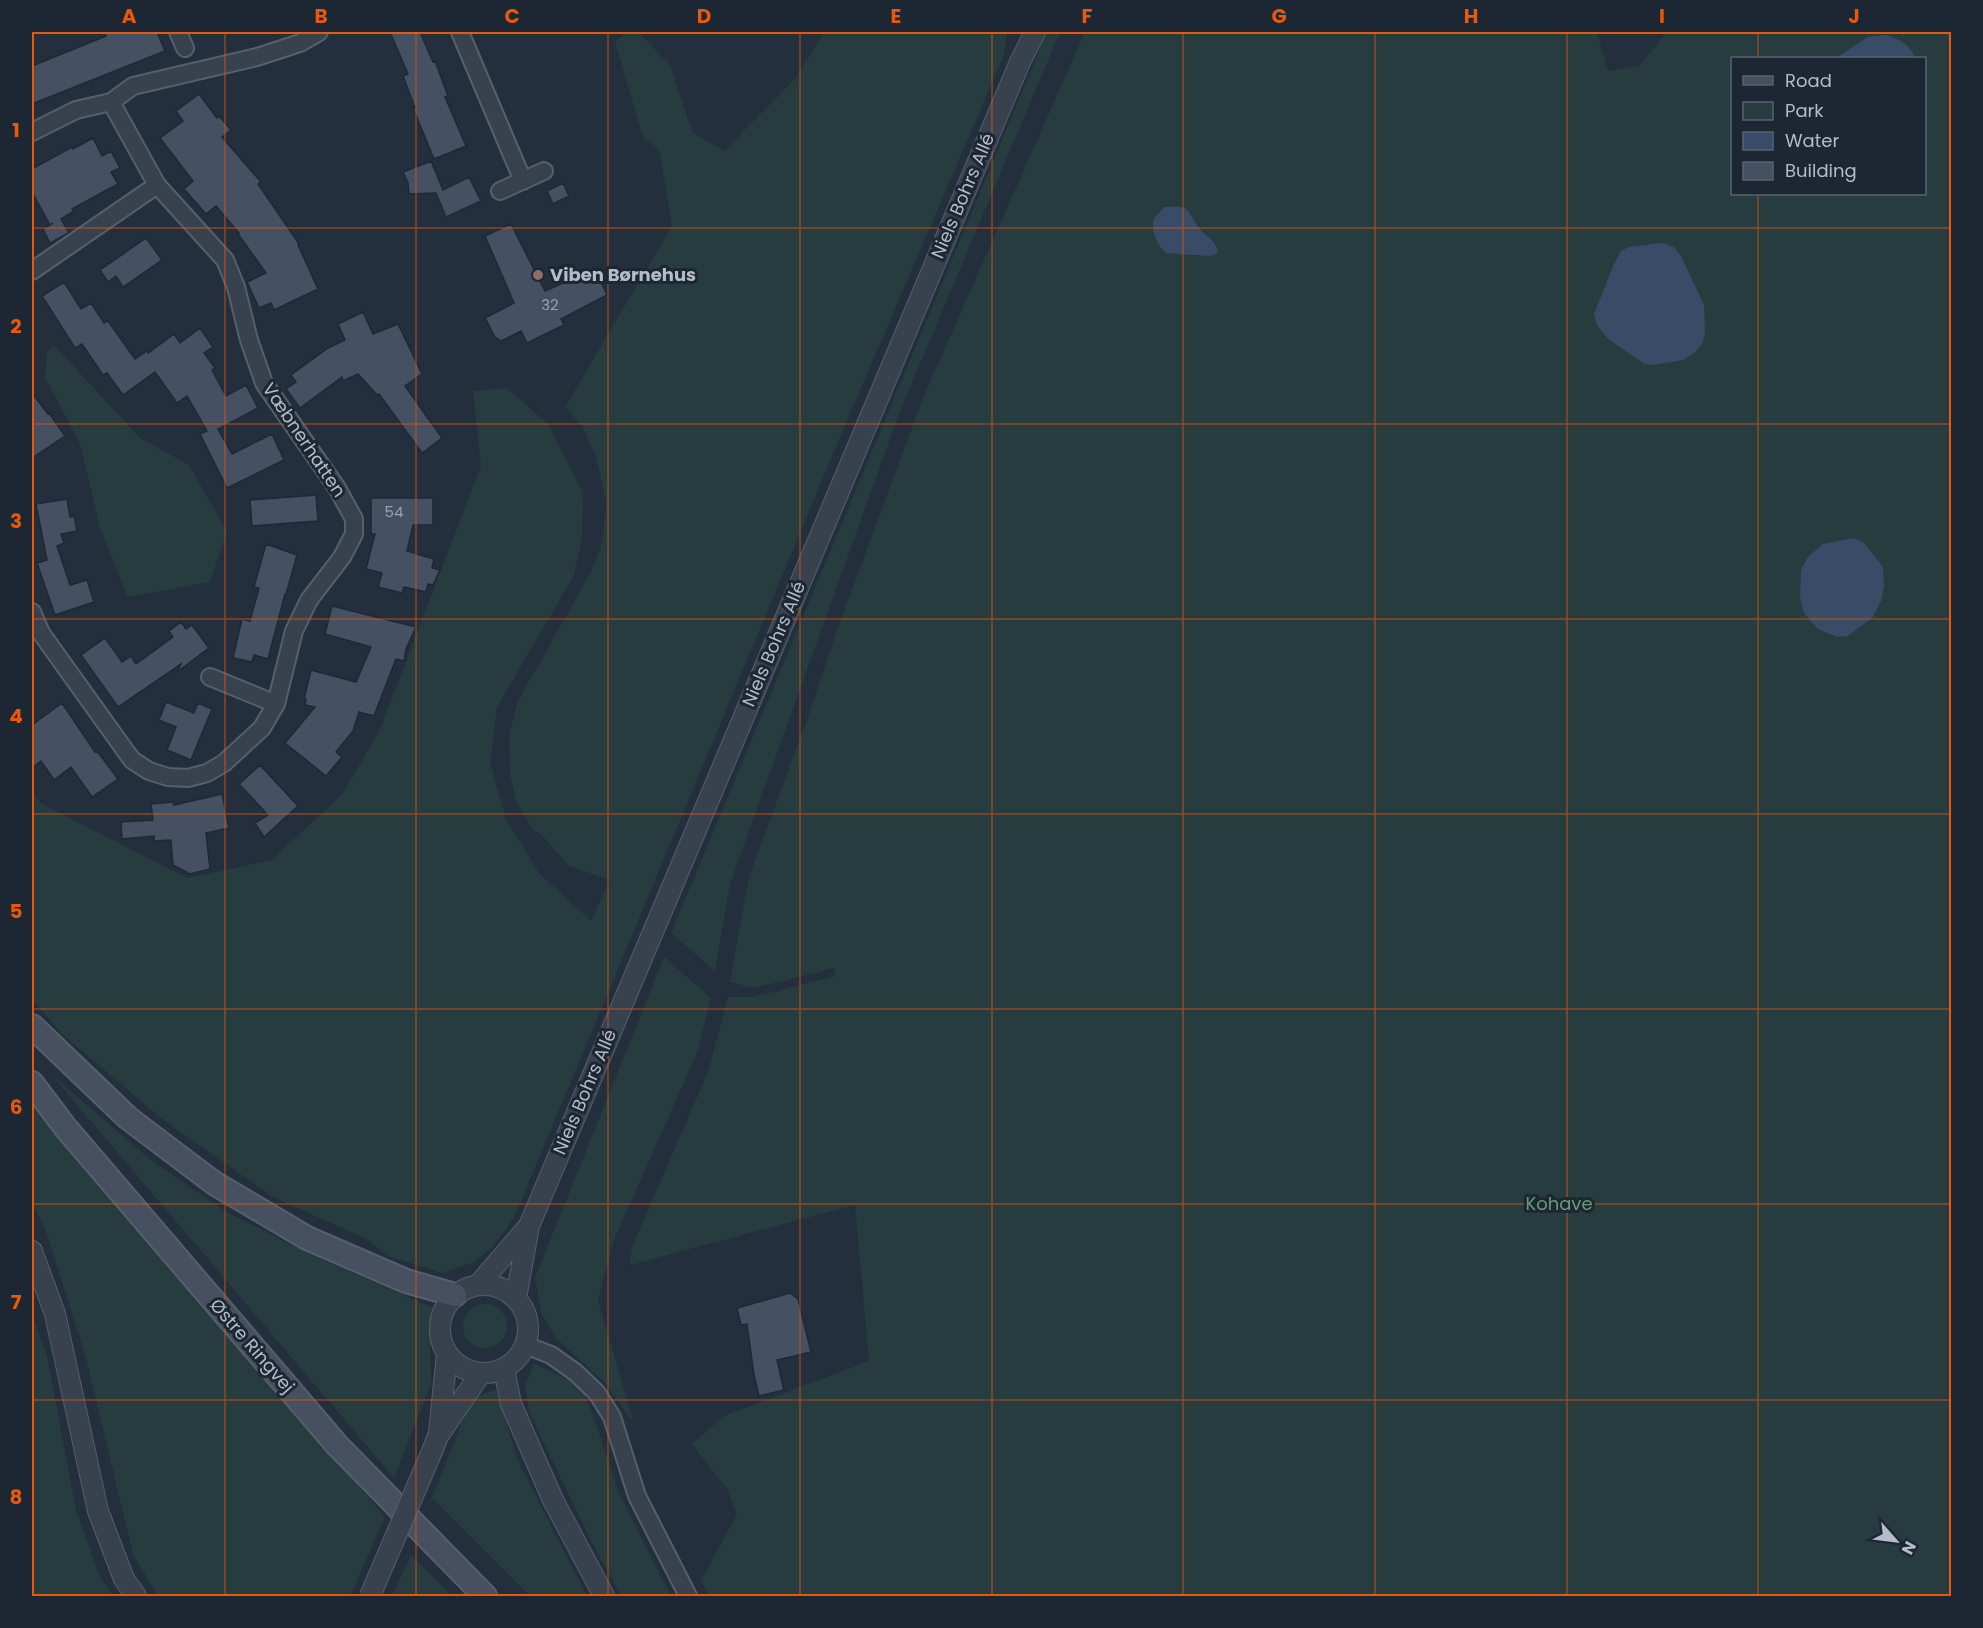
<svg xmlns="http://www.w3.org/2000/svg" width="1983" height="1628" font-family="Poppins,sans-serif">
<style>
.green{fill:#263c3f;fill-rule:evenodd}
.water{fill:#394c67}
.building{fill:#455162;stroke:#1f2835;stroke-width:1.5}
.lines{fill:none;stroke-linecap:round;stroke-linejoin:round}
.minor-casing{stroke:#565f6c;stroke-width:20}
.tertiary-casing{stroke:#565f6c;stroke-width:22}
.secondary-casing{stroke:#565f6c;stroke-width:26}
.minor{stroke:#38414e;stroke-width:16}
.tertiary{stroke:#38414e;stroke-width:20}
.secondary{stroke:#465061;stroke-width:22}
.tertiary-bridge-casing{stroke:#565f6c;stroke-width:22;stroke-linecap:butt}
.tertiary-bridge{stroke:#38414e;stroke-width:20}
.grid{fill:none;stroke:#e8590c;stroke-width:1.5;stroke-opacity:0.55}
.education-dot{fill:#8d6e63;stroke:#1d2633;stroke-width:2}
.labels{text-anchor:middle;stroke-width:6;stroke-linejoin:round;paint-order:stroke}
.number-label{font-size:15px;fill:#98a1af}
.street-label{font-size:18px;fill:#b4bcc9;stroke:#1d2633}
.poi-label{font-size:18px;font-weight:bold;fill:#b4bcc9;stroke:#1d2633;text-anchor:start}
.park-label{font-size:18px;fill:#6b9a76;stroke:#1d2633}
.neatline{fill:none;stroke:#e8590c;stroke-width:2}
.grid-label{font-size:20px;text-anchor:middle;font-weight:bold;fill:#e8590c}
</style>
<rect width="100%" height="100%" fill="#242f3e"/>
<path class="green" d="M627 32H638L670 65 692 132 724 151 795 79 824 32H1007L1004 55 843 430 514 1218 491 1249 469 1264 442 1273 388 1256 367 1239 273 1197 162 1119 62 1034 32 999V791L40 803 188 878 271 860 341 796 379 732 481 466 473 391 507 388 548 424 583 492 582 538 574 575 497 707 490 763 506 819 539 873 591 921 610 880 569 866 541 834 533 830 517 803 510 775 509 735 518 701 591 572 603 540 606 501 596 457 583 427 565 407 672 226 660 152 643 137 615 42Z
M1047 32H1060L900 411 730 884 715 971 671 933Z
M1085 32H1597L1608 71 1640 65 1667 32H1951V1596H709L701 1581 737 1514 727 1489 692 1444 724 1416 869 1361 855 1205 630 1265 632 1247 708 1072 728 997H754L835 976 834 968 754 988 730 982 749 877 809 714 841 619 925 393ZM1732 58H1924V194H1732Z
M54 345 140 438 189 465 227 532 210 582 127 597 100 527 80 444 45 377 47 352Z
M664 957 711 998 697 1053 614 1240 598 1300 634 1424 605 1383 556 1338 542 1315 535 1278Z
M50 1073 147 1157 223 1210 309 1254 434 1308 430 1352 431 1384 394 1478Z
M32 1101 385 1517 350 1596H158L133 1554 86 1358 45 1228 32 1203Z
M463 1326a22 22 0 1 1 44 0a22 22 0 1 1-44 0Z
M32 1315 47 1356 76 1510 99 1575 113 1596H32Z
M534 1364 581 1386 592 1412 619 1493 671 1596H621L592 1543 529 1412 525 1386Z
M496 1390 518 1461 587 1596H530L432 1498 472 1397Z
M411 1555 452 1596H392Z"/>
<path class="water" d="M1886 35C1899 39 1911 45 1915 58H1836L1868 37Z
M1164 207C1196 206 1184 210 1200 229 1207 238 1215 239 1218 251L1216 254 1210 256 1166 253C1158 247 1150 229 1154 219 1156 215 1161 211 1164 207Z
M1662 243 1674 247 1681 256 1704 305 1705 334 1702 344 1694 353 1683 360 1652 365 1645 364 1608 339 1597 325 1594 314 1614 264 1621 251 1629 247Z
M1854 538 1863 542 1883 567 1884 587 1881 601 1873 617 1848 636 1837 637 1818 629 1804 613 1800 596 1801 570 1808 557 1823 544Z"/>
<path class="building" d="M104 32H157L165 51 32 104V66L106 36Z
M390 32H420L433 62 435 61 448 96 445 97 466 146 434 159 413 108H415L403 76 408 74Z
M199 94 217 118 219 116 231 130 222 137 261 182 258 184 299 244 298 245 318 289 274 310 271 303 259 308 247 282 266 273 238 234 239 233 216 206 206 214 184 189 193 181 160 138 183 121 176 111Z
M93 138 102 156 111 151 120 168 111 172 118 184 72 209 74 211 61 219 69 233 50 243 43 229 53 223 50 225 32 192V169L72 147 73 149Z
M431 161 443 190 469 177 481 201 446 217 436 193 409 194 408 183 403 172Z
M563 183 569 196 553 204 547 191Z
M511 224 545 291 595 269 607 295 561 319 564 325 527 343 521 331 501 341 495 337 485 318 514 303 485 236Z
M146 238 162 260 123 287 116 276 108 282 100 270Z
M64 282 81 309 91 303 104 323 108 321 135 359 147 351 148 353 174 334 180 343 200 328 213 347 204 353 215 368 212 370 226 396 246 385 258 408 218 429 232 454 272 434 284 460 227 488 200 434 207 431 187 396 177 403 155 372 123 395 107 373 103 375 82 344 75 348 42 296Z
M363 312 373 334 398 324 422 374 405 386 442 438 422 453 379 394 377 395 358 374 343 381 342 377 300 408 286 389 296 382 291 375 328 348 345 340 338 324Z
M32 393 48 414 49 413 65 436 32 458Z
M316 495 318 521 252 526 250 500Z
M371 498H433V525H413L407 551 434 559 432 568 440 570 433 585 428 584 426 592 404 587 402 593 378 587 382 573 366 569 375 534H371Z
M67 499 70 517 74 516 77 531 61 534 64 543 57 546 70 585 87 580 94 602 55 615 37 563 47 560 36 504Z
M266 544 297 555 286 594H285L268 659 254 655 252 662 233 658 242 619 250 621 259 588 254 587Z
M332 606 416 627 406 649 404 661 396 659 374 716 359 712 353 731 336 752 342 757 326 776 285 743 315 707 305 705 306 699H304L311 670 356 682 371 647 325 634Z
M181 622 186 629 192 625 209 648 177 672 181 664 118 707 81 655 105 638 122 662 131 656 136 664 173 637 169 631Z
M166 702 194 713 198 703 212 709 191 760 167 750 176 727 159 720Z
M62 703 95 752 97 751 118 779 92 797 71 767 54 780 41 761 32 768V725Z
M260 765 298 806 264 837 255 823 268 815 239 784Z
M222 794 229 828 206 833 210 869 190 874 173 865 171 840 154 841V836L122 839 121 822 153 820 151 804 173 802 174 805Z
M790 1293 798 1299 811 1352 777 1360 784 1390 759 1396 754 1375 747 1324 741 1325 737 1308Z"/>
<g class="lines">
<g class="minor-casing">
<path id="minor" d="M178 32 185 48
M460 32 523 181
M32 132 76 110 111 102 133 86 257 57 300 43 319 32
M500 191 544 171
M32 271 157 185
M32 612 41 633 132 760 149 771 168 777 188 778 207 773 224 763 262 728 276 704 294 631 309 600 342 557 354 534V519L337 488 264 383 249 340 236 287 225 260 157 185 111 102
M210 677 276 704
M525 1345 551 1355 575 1372 597 1393 612 1417 637 1496 688 1596"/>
</g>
<g class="tertiary-casing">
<path id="tertiary" d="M32 1251 55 1314 98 1511 124 1579 136 1596
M479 1284 528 1227
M440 1329a44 44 0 1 1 88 0a44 44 0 1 1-88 0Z
M516 1298 529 1226 1020 62 1035 32
M504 1369 511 1404 553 1500 604 1596
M439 1433 447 1354
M433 1449 438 1436 481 1373"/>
</g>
<g class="secondary-casing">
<path id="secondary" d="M32 1026 128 1118 214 1183 307 1238 406 1281 455 1295
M32 1083 65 1127 337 1445 485 1596"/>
</g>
<use href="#minor" class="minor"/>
<use href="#tertiary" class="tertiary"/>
<use href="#secondary" class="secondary"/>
<g class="tertiary-bridge-casing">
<path id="tertiary-bridge" d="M370 1596 433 1449"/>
</g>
<use href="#tertiary-bridge" class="tertiary-bridge"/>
</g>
<path class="grid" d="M225 32V1596M416 32V1596M608 32V1596M800 32V1596M992 32V1596M1183 32V1596M1375 32V1596M1567 32V1596M1758 32V58M1758 194V1596M32 228H1952M32 424H1952M32 619H1952M32 814H1952M32 1009H1952M32 1204H1952M32 1400H1952"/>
<circle class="education-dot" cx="538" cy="275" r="6"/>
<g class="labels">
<g class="number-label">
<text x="550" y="310">32</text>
<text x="394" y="517">54</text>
</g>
<g class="street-label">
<text transform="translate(963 196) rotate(-67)" y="6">Niels Bohrs Allé</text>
<text transform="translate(304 440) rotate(56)" y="6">Væbnerhatten</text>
<text transform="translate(774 644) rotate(-67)" y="6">Niels Bohrs Allé</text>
<text transform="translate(585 1092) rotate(-67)" y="6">Niels Bohrs Allé</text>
<text transform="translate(252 1346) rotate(49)" y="6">Østre Ringvej</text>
</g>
<g class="poi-label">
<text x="550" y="281">Viben Børnehus</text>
</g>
<g class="park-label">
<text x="1559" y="1210">Kohave</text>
</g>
</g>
<rect width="1983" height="1628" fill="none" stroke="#1d2633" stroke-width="66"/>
<rect x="1731" y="57" width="195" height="138" fill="#1d2633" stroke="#59626f" stroke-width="1.5"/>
<rect x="1743" y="76" width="30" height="9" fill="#465061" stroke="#59626f" stroke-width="1.5"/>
<text x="1785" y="87" font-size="18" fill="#b4bcc9">Road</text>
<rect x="1743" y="102" width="30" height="18" fill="#263c3f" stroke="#59626f" stroke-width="1.5"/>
<text x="1785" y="117" font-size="18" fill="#b4bcc9">Park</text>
<rect x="1743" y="132" width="30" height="18" fill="#394c67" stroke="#59626f" stroke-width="1.5"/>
<text x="1785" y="147" font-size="18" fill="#b4bcc9">Water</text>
<rect x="1743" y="162" width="30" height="18" fill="#455162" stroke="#59626f" stroke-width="1.5"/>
<text x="1785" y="177" font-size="18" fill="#b4bcc9">Building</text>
<g transform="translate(1896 1541) rotate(118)" stroke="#1d2633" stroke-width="4.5" paint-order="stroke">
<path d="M0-4.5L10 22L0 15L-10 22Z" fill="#b4bcc9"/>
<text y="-9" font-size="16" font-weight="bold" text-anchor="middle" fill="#b4bcc9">N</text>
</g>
<rect x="33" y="33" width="1917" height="1562" class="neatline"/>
<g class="grid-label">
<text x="129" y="23">A</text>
<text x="321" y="23">B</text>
<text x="512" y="23">C</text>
<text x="704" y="23">D</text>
<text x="896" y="23">E</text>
<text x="1087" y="23">F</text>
<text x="1279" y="23">G</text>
<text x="1471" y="23">H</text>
<text x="1662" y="23">I</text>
<text x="1854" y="23">J</text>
<text x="16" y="137">1</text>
<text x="16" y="333">2</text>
<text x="16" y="528">3</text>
<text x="16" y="723">4</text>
<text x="16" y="918">5</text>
<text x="16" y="1114">6</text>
<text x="16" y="1309">7</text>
<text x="16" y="1504">8</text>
</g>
</svg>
